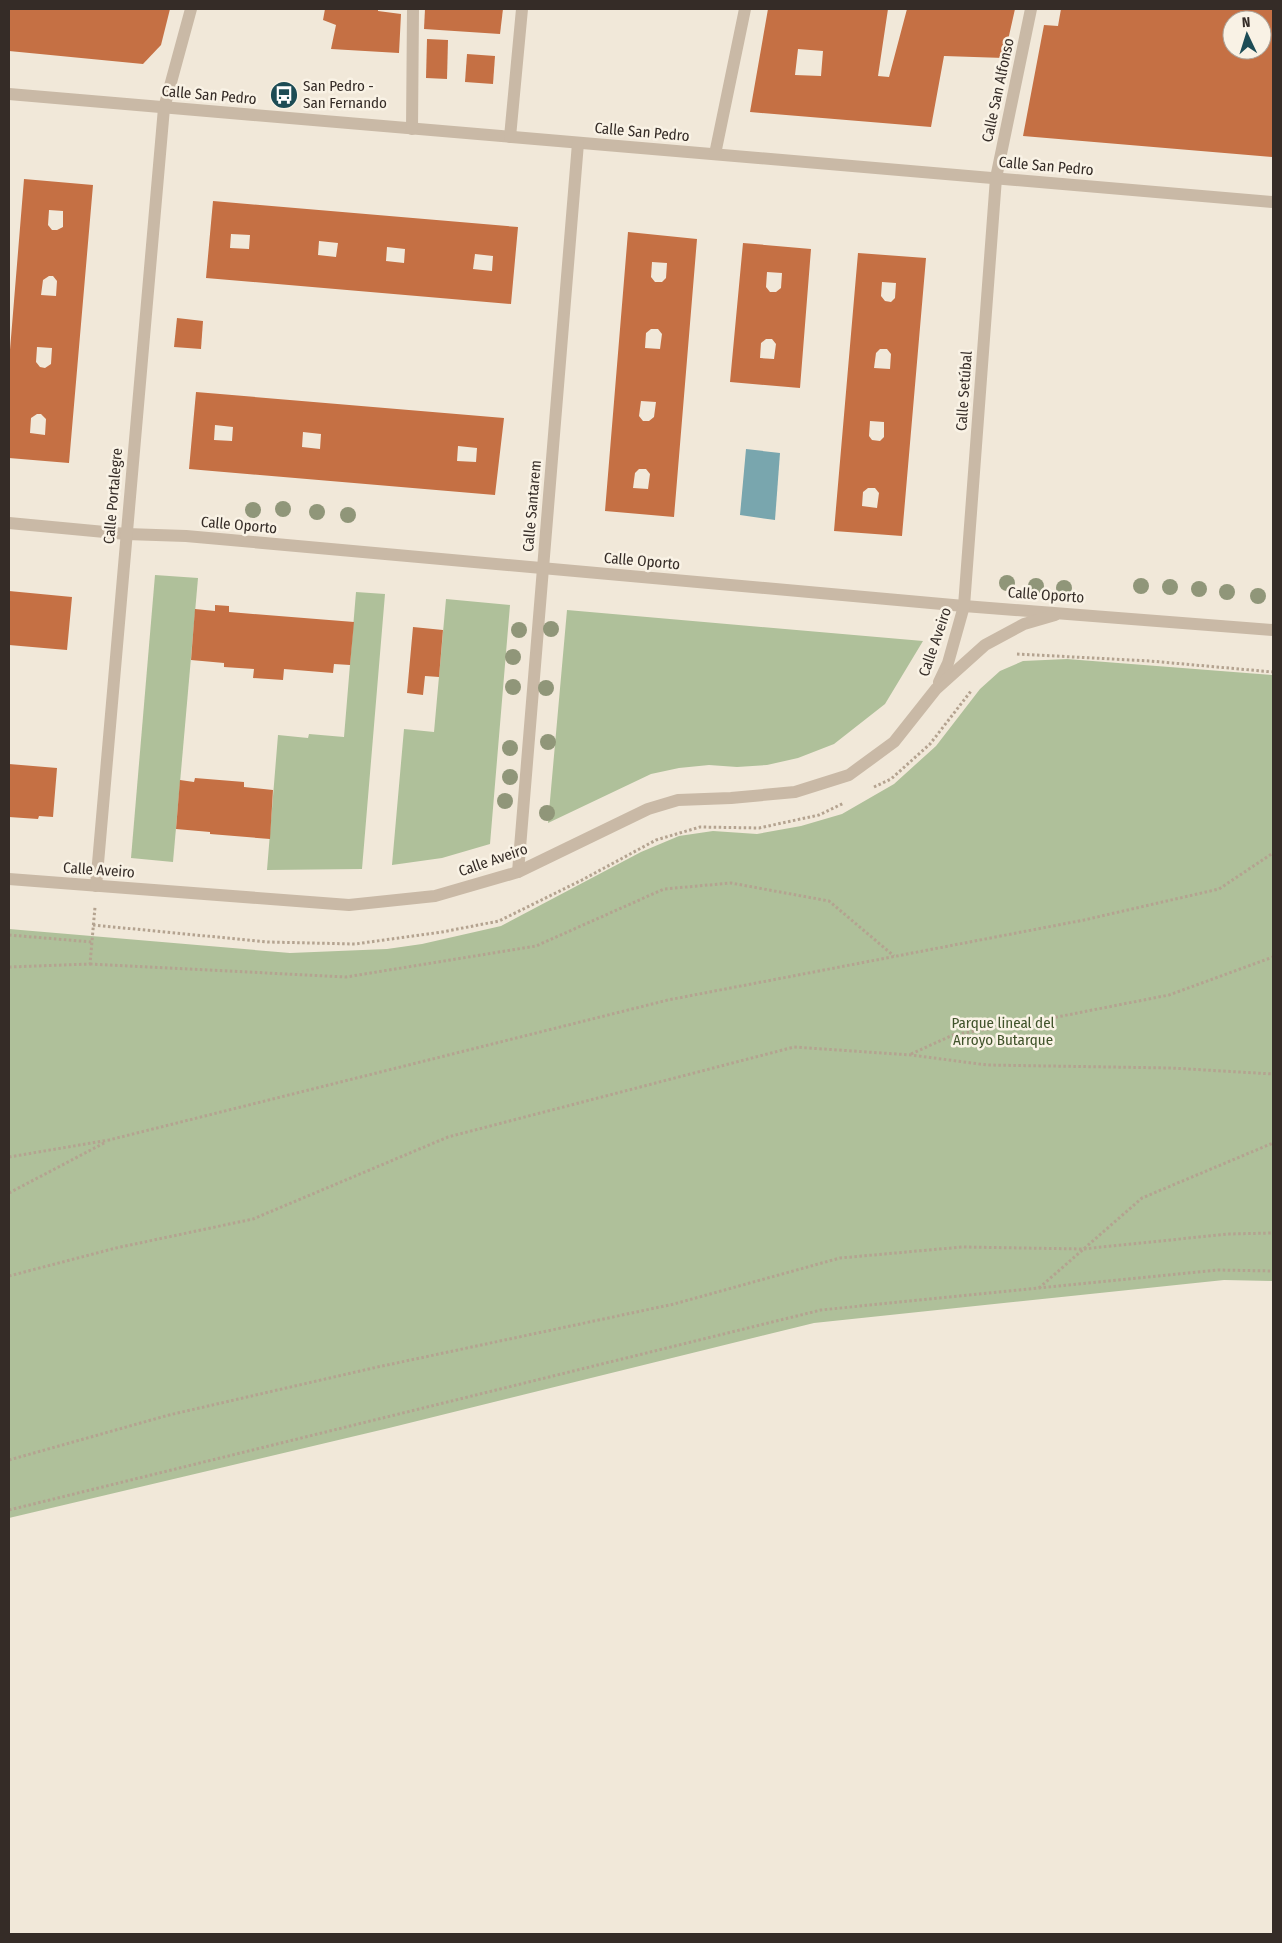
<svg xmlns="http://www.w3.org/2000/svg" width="1282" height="1943" font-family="'Fira Sans Condensed',sans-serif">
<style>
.green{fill:#afc09a}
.water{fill:#79a6ae}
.building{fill:#c57044;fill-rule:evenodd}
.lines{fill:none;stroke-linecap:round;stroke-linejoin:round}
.path{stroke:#b4a390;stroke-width:3;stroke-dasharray:2.5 2.5;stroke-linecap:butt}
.minor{stroke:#c9b9a6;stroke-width:12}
.tree{fill:#909679}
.labels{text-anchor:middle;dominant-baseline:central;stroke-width:5;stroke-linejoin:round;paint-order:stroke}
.poi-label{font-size:15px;fill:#352c27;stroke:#f9f2e5;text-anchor:start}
.street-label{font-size:15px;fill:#352c27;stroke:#f9f2e5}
.park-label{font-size:15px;fill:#40532b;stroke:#f9f2e5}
</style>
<rect width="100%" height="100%" fill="#f1e8d9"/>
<g class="green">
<polygon points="155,575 198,578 173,862 131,858"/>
<polygon points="356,592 385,594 362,869 267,870 278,735 308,738 309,734 344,737"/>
<polygon points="446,599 510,605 490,844 442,858 392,865 404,729 434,732"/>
<polygon points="567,610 923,641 885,704 834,744 798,758 767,765 737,767 709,765 679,768 651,774 548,823"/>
<polygon points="1067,659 1273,675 1273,1281 1224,1280 814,1323 389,1428 9,1518 9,929 290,953 387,949 422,944 501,926 641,852 679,836 713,831 757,834 801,826 842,814 894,784 936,746 980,689 1000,671 1023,661"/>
</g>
<polygon class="water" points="746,449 780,453 775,520 740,515"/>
<g class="building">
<polygon points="9,9 170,9 161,45 143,64 9,51"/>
<polygon points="325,9 378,9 378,11 401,14 399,53 331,49 336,25 323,20"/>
<polygon points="425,9 503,9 500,34 424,29"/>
<path d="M768,9H888L878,76L889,77L907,9H1015L1004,58L944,56L931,127L750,112ZM798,49L823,51L821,76L795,75Z"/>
<path d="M1061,9H1273V149L1272,157L1023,136L1044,25L1058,26ZM1232,20H1262V50H1232Z"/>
<polygon points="427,39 448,40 447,79 426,78"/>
<polygon points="467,54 495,56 493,84 465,82"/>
<path d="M24,179L93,185L69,463L9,458V362ZM49,210L63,211V227L57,230H52L48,225ZM49,276H53L57,281L56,296L41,295L43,280ZM37,347L52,348L51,364L45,368L40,367L36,362ZM37,414H41L46,419L45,435L30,433L31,418Z"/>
<path d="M213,201L518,227L511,304L206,278ZM231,234L250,235L249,249L230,248ZM319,241L338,243L336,257L318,255ZM387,247L405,249L404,263L386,261ZM475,254L493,256L492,271L473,269Z"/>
<path d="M628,232L697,239L674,517L605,511ZM652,262L667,263L666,278L662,282H655L651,277ZM651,329H658L662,334L660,349L645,348L646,333ZM641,401L656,402L654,417L649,421H643L639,416ZM639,469H646L650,474L648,489L633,488L635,473Z"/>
<path d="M743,243L811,249L800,388L730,382ZM767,272L782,273L781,288L776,292H770L766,287ZM766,339H772L776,344L774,359L760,358L761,343Z"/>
<path d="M858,253L926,258L902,536L834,531ZM882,282L896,283L895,298L891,302L885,301L881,296ZM880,349H887L891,354L890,369L874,368L876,353ZM870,421L884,422V437L880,441L872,440L869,436ZM868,488H875L879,493L877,508L862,506L863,492Z"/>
<polygon points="177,318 203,321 201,349 174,347"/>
<path d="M196,392L504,418L495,495L189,469ZM215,425L233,427L232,441L214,440ZM303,432L321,434L320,449L302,447ZM458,446L477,448L476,462L457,461Z"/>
<polygon points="9,591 72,597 67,650 9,645"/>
<polygon points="215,605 229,606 229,612 354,622 350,665 334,664 333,673 284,669 283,680 253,678 254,669 224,667 224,663 191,660 195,609 215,611"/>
<polygon points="413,627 443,630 439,677 425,676 423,695 407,693"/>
<polygon points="9,764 57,768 53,817 39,816 38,819 9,817"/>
<polygon points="195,778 244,782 244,787 273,790 270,839 210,834 210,832 176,829 180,780 194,782"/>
</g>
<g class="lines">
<g class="path">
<polyline points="1017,654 1150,661 1273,672"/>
<polyline points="874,787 891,779 930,744 971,691"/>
<polyline points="93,925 268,942 355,944 442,932 499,921 582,880 656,840 700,827 759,828 819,815 844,803"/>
<polyline points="9,935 92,942"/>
<polyline points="90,964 346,977 536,946 664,889 731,883 829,901 894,956"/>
<polyline points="9,967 90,964 95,907"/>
<polyline points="911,1054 953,1035 1062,1016 1169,995 1273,957"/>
<polyline points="9,1157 109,1140 668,1000 1084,920 1219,889 1273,853"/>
<polyline points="9,1193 106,1142"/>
<polyline points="9,1276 116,1248 253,1219 448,1137 794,1047 911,1055 987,1065 1171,1068 1273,1074"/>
<polyline points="1039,1288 1142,1198 1273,1143"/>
<polyline points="9,1460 169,1415 373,1368 674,1304 840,1258 962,1247 1083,1249 1228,1234 1273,1233"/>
<polyline points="9,1510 821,1310 1218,1270 1273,1271"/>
</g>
<g class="minor">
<polyline points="9,94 1273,202"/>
<polyline points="412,129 413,9"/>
<polyline points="510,137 522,9"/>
<polyline points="715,154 745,9"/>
<polyline points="9,523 126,534 186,536 964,606 1273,630"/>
<polyline points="939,682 948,663 964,606 996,178 1031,9"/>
<polyline points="518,872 578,143"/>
<polyline points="9,879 349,905 435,896 518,872 648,809 678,800 731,798 795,792 849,775 894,742 936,689 985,645 1024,624 1055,615"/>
<polyline points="96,886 164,108 191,9"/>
</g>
</g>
<g class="tree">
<circle cx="283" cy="509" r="8"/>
<circle cx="253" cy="510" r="8"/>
<circle cx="317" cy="512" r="8"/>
<circle cx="348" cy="515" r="8"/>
<circle cx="1007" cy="583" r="8"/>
<circle cx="1036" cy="586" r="8"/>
<circle cx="1141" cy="586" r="8"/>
<circle cx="1170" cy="587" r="8"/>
<circle cx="1064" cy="588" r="8"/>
<circle cx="1199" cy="589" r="8"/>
<circle cx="1227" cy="592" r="8"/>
<circle cx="1258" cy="596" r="8"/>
<circle cx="551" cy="629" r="8"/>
<circle cx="519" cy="630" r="8"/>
<circle cx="513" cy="657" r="8"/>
<circle cx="513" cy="687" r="8"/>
<circle cx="546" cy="688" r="8"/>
<circle cx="548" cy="742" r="8"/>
<circle cx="510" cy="748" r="8"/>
<circle cx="510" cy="777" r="8"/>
<circle cx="505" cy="801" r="8"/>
<circle cx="547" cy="813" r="8"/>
</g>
<defs>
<symbol id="bus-disc" viewBox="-11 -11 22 22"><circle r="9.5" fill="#1d4c55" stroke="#f9f2e5"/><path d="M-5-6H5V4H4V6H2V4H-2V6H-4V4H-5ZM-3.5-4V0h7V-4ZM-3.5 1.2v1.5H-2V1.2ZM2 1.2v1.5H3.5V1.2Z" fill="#fff"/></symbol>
</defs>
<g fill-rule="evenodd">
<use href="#bus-disc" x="268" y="79" width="32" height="32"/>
</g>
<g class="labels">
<g class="poi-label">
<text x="303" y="86">San Pedro -<tspan x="303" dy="17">San Fernando</tspan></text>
</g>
<g class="street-label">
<text transform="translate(998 90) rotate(-78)">Calle San Alfonso</text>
<text transform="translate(209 95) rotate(5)">Calle San Pedro</text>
<text transform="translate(642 132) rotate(5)">Calle San Pedro</text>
<text transform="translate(1046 166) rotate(5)">Calle San Pedro</text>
<text transform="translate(964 391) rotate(-86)">Calle Setúbal</text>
<text transform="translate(113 496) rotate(-85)">Calle Portalegre</text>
<text transform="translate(532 506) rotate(-85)">Calle Santarem</text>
<text transform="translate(239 525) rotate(5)">Calle Oporto</text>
<text transform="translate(642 561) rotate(5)">Calle Oporto</text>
<text transform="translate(1046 595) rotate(4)">Calle Oporto</text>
<text transform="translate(935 642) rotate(-71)">Calle Aveiro</text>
<text transform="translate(493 860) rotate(-19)">Calle Aveiro</text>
<text transform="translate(99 870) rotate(4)">Calle Aveiro</text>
</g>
<g class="park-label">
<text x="1003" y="1023">Parque lineal del<tspan x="1003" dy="17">Arroyo Butarque</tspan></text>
</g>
</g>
<rect width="1282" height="1943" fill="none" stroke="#352c27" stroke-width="20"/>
<g transform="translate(1247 35) rotate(356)"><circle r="24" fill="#f9f2e5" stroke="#aba399"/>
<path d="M0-4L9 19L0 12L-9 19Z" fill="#1d4c55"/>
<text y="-8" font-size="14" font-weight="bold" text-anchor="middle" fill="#352c27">N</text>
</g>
</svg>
